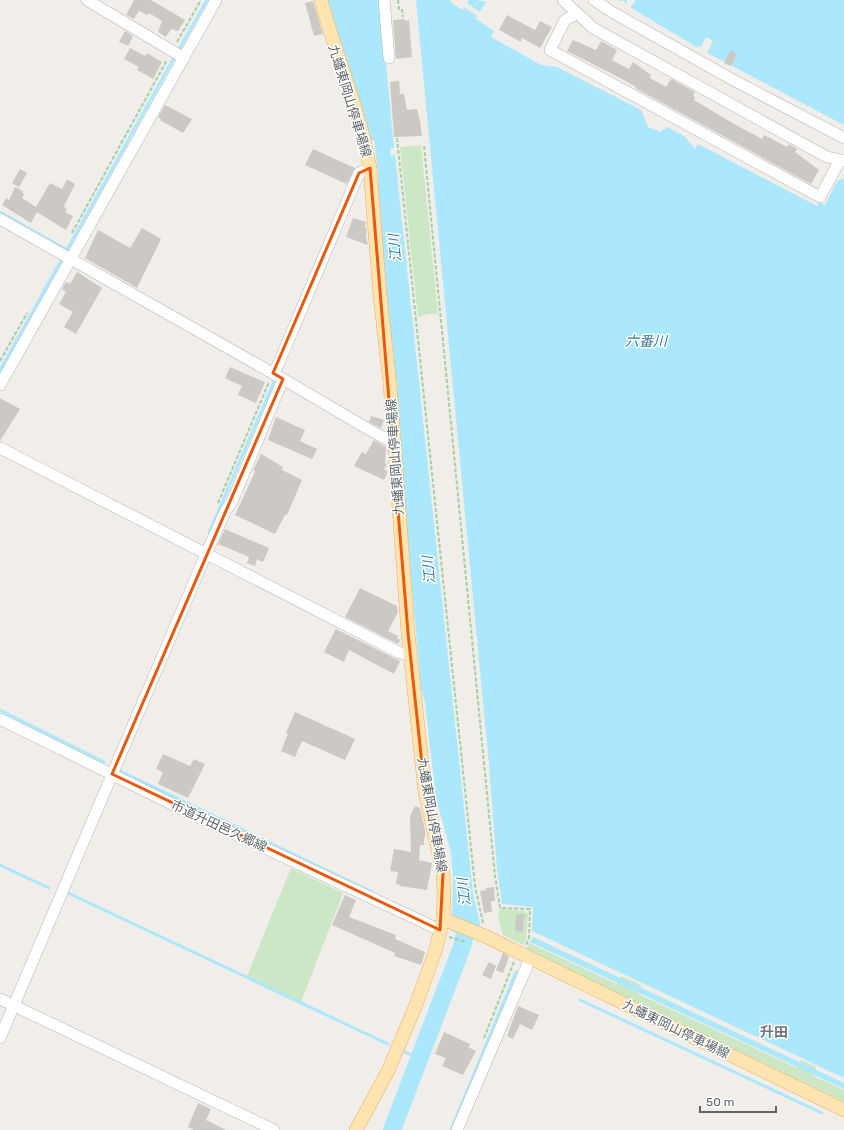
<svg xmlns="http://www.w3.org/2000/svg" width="844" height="1130" font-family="Rubik,'Noto Sans JP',sans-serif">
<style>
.green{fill:#cbe7c5}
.water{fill:#abe8fe}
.pier{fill:#f1ede8}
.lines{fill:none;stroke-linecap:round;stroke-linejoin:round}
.stream{stroke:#abe8fe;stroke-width:3}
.river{stroke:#abe8fe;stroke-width:18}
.building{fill:#ccc8c4}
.minor-casing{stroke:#b3b6b9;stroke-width:12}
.major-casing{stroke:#f0af62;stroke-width:14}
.path{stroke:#a2d0a7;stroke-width:2;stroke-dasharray:4 2;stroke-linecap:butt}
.minor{stroke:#fff;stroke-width:11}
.major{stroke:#fee4b0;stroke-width:13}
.marked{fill:none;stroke:#e8590c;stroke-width:3;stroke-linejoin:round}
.labels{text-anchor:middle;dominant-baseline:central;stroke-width:3;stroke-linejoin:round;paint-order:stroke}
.street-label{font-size:13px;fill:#5f6467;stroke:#fff}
.water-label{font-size:14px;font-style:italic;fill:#3c7896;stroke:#fff}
.neighbourhood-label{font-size:14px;font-weight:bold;fill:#707679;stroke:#fff}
</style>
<rect width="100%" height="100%" fill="#f1ede8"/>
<g class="green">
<polygon points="421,145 438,314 428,314 418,317 400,147"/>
<polygon points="291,868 343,893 301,1002 247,976"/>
<polygon points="500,909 524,911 528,914 526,940 523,945 503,935 498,918"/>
<polygon points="529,943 617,984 621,976 641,985 638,994 797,1068 801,1060 816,1067 813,1076 844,1090 844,1102 525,952"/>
</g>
<g class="water">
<polygon points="328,0 380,0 394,148 390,149 391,156 395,155 473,893 480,924 479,928 452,915 453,879 451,852 436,799 425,703 421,688 399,444 401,444 376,180 379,180 374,140 369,140"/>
<polygon points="416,0 451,0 450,2 462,10 464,7 477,16 476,19 494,31 491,37 541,65 557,67 641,110 648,127 660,132 667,127 684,136 695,149 698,144 817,206 819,202 825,205 837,181 844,178 844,1078 532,931 533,907 502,904 497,869 489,765"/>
<polygon points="469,0 478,0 474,6 479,0 486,2 480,12 467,3"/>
<polygon points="618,0 844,0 844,125 698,48"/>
<polygon points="533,937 844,1083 844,1089 530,942"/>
</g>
<g class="pier">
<polygon points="622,0 627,4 627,0 636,0 629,9 620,3"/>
<polygon points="706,37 713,41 706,55 696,49 698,46 701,47"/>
</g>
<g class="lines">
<g class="stream">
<polyline points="178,51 207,0"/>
<polyline points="0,212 67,250"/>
<polyline points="0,370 175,56"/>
<polyline points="209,533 276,377"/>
<polyline points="0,710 104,762"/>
<polyline points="118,770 372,892"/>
<polyline points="0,865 49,888"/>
<polyline points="68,893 388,1044"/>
<polyline points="451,929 464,936"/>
<polyline points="580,1000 822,1113"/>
<polyline points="405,1052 418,1058"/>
<polyline points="451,1130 516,972 520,974"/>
</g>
<polyline class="river" points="392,1130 463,944 467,920 466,910"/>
</g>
<g class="building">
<polygon points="134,0 151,0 185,20 178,31 171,29 166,37 158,32 162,21 161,20 149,13 147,15 139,11 134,19 126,15"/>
<polygon points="313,1 323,34 314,36 305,3"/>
<polygon points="507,15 535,30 540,21 552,27 540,48 522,38 521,42 499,30"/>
<polygon points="405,19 405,21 409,20 412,57 396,59 393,20"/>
<polygon points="125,31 133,36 128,46 119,42"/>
<polygon points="573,40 596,50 601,41 617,50 612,60 629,69 633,62 651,75 650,78 666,87 671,79 695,92 693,96 695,97 694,100 736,125 762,139 764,135 787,147 789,144 797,149 795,152 819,170 811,184 635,88 636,87 622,79 567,51"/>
<polygon points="130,48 145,56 147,53 162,62 153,79 137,70 139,67 124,59"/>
<polygon points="731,50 737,54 731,66 724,63"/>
<polygon points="399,81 400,94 404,94 407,110 417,109 420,121 422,136 394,137 390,82"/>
<polygon points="165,105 192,119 183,133 160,120 161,119 158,117"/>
<polygon points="313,149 355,168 347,184 305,165"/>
<polygon points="20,169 27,173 19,187 12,183"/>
<polygon points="67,179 75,184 64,206 67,210 65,212 73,216 66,230 37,212 31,223 2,205 6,198 9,200 15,187 23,191 22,193 24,194 22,198 36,207 50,183 62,189"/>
<polygon points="353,218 366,222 365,228 367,229 366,236 368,245 346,237"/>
<polygon points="142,228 161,239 137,288 85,258 98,230 130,248"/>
<polygon points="77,272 102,288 76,334 64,327 73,312 59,304 66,292 62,289 66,282 70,284"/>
<polygon points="230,367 265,382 256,403 238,395 242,386 225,378"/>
<polygon points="0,398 20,409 0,441"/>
<polygon points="371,416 384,420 381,428 369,422"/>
<polygon points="276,417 305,430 300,441 317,449 312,459 268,440"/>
<polygon points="374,440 386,447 385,463 387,464 384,469 388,472 384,480 354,466 362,452 366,454"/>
<polygon points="261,454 283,467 282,470 302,480 287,515 285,515 275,534 235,515 254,474 255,471 253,470"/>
<polygon points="225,529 269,548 263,562 257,559 255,566 247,563 249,557 218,544"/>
<polygon points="360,588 397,606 398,612 388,631 398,636 397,638 400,640 398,644 345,617"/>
<polygon points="336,629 400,661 394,674 349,650 344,662 324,652"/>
<polygon points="295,712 355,739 345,760 302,741 295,757 281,751 288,734 286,733"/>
<polygon points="163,754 190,766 194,759 205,764 188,798 158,784 163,772 156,769"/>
<polygon points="415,806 420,808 425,830 425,838 424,838 424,845 420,845 419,860 432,863 427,890 400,886 400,885 396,884 398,872 390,871 394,849 411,852 410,816"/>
<polygon points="494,887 495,901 491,901 492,912 484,913 480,891 486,890 486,888"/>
<polygon points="345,895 356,900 349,917 396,935 395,939 425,952 421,965 394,956 395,953 332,925"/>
<polygon points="516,914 524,914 523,932 515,931"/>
<polygon points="503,953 509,957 503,973 496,970"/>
<polygon points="489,962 496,966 491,979 482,975"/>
<polygon points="518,1006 539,1015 532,1030 520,1024 513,1039 507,1036"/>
<polygon points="444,1032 470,1044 468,1047 476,1051 463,1075 442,1066 446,1058 435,1054"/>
<polygon points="198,1103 211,1109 206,1120 226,1130 194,1130 188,1127"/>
</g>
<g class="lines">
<defs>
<g id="minor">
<polyline points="87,0 184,58"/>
<polyline points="384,0 389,58"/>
<polyline points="563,0 593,28 827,157 844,161"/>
<polyline points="594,0 612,12 735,81 844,138"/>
<polyline points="576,14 565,20 550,50 820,197 840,160"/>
<polyline points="0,219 283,379 368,429 394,443"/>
<polyline points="273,373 278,365 359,173 370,168"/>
<polyline points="0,385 216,0"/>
<polyline points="0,448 398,652 411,656"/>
<polyline points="0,719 188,812 440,930"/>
<polyline points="0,999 274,1130"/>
<polyline points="0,1038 206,554 226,510 232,502 283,379"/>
<polyline points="457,1130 530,959"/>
</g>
<g id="major">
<path d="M321,0C336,56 360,111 370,168L380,296L390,384L408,633L425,792L443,873L444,895L443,919L436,949L416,1005L388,1071L356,1130"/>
<polyline points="443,919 487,937 844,1110"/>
</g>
</defs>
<use href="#minor" class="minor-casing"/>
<use href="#major" class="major-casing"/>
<g class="path">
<polyline points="398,0 399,10 402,10 403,17"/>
<polyline points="177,42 201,0"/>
<polyline points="397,138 475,886 483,923"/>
<polyline points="424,146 495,876 500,908 530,909 529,938 526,945"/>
<polyline points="72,233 167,60"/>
<polyline points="0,361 27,313"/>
<polyline points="218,503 269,382"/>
<polyline points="449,937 466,942"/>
<polyline points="484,1038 514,962"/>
</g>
<use href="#minor" class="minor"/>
<use href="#major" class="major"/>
</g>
<path class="marked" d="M370,168L408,633L425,792L443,873L440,930L112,774L283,379L273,373L359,173Z"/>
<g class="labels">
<g class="street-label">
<text transform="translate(350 101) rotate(73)">九蟠東岡山停車場線</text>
<text transform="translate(395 457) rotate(-94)">九蟠東岡山停車場線</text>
<text transform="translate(432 815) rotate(80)">九蟠東岡山停車場線</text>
<text transform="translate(219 826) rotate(25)">市道升田邑久郷線</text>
<text transform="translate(676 1029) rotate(26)">九蟠東岡山停車場線</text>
</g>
<g class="water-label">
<text transform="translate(395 248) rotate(-96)">江川</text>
<text x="646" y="341">六番川</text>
<text transform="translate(429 570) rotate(-96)">江川</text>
<text transform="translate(464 892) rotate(-96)">江川</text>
</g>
<g class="neighbourhood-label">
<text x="774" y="1032">升田</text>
</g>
</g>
<path d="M700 1106v6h76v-6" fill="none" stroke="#5f6467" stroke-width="2"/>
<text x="706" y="1106" font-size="12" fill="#5f6467" stroke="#ffffff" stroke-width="3" paint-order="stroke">50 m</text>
</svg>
